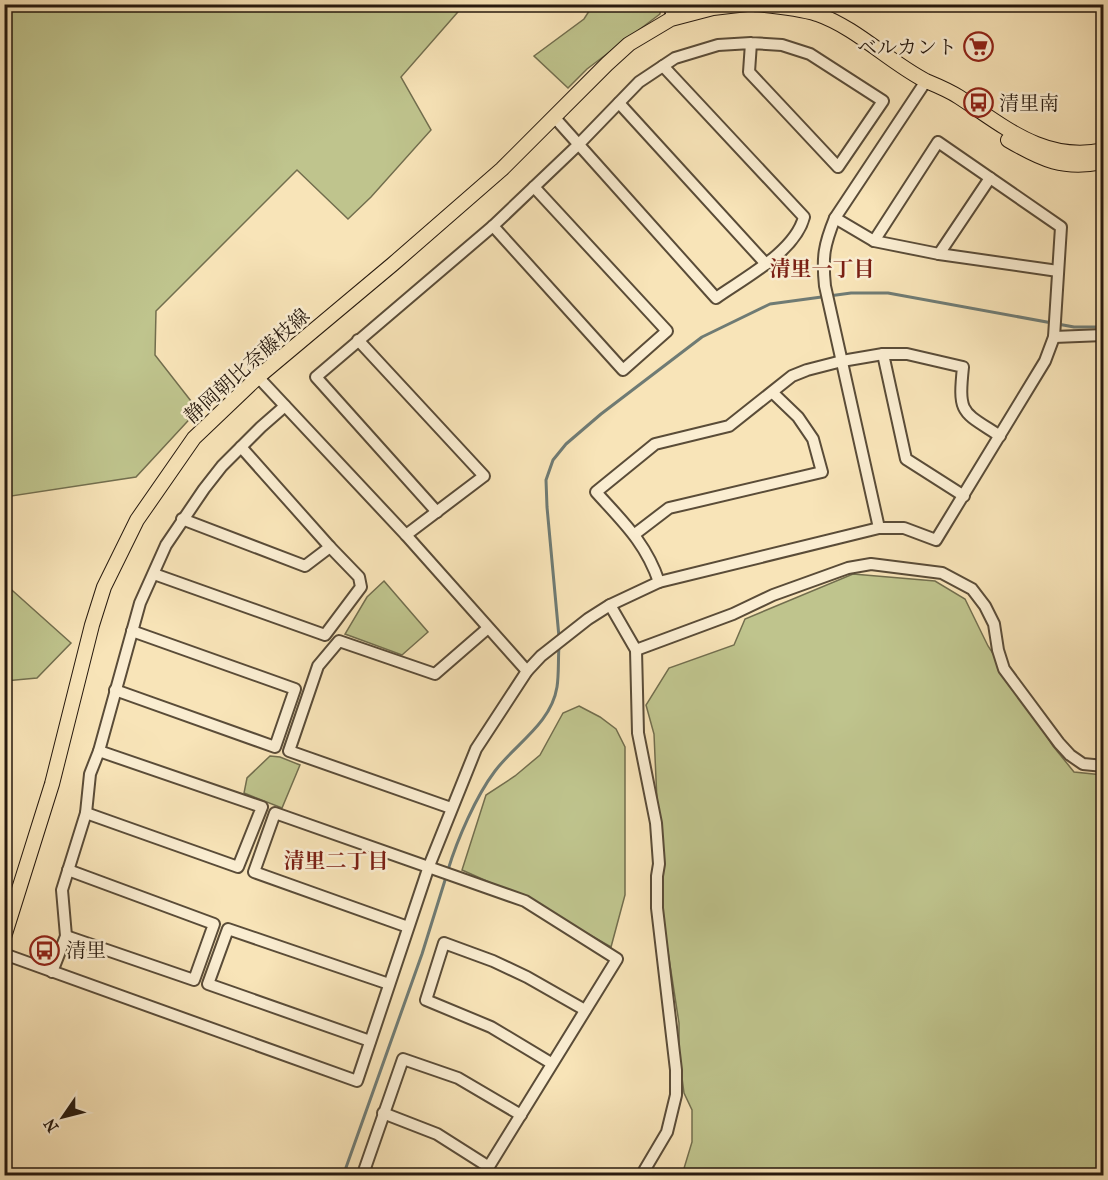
<svg xmlns="http://www.w3.org/2000/svg" width="1108" height="1180" font-family="'IM FELL French Canon','Noto Serif JP',serif">
<style>
.green{fill:#bfc48d;stroke:#726e4e;stroke-width:1.5}
.lines{fill:none;stroke-linecap:round;stroke-linejoin:round}
.stream{stroke:#6f7b74;stroke-width:3}
.minor-casing{stroke:#5a4c38;stroke-width:14}
.major-casing{stroke:#26190e;stroke-width:16}
.highway-casing{stroke:#26190e;stroke-width:20}
.minor{stroke:#faedd1;stroke-width:10}
.major{stroke:#f8e4b8;stroke-width:14}
.highway{stroke:#f8e4b8;stroke-width:16}
.labels{text-anchor:middle;dominant-baseline:central;stroke-width:5;stroke-linejoin:round;paint-order:stroke}
.poi-label{font-size:20px;fill:#26190e;stroke:#faedd1;text-anchor:start}
.street-label{font-size:20px;fill:#26190e;stroke:#faedd1}
.neighbourhood-label{font-size:21px;font-weight:bold;fill:#7a1f14;stroke:#faedd1}
</style>
<rect width="100%" height="100%" fill="#f8e4b8"/>
<filter id="stains"><feTurbulence type="fractalNoise" baseFrequency=".00333" numOctaves="4"/><feColorMatrix values="0 0 0 0 .2 0 0 0 0 .09 0 0 0 0 .02 0 0 0 .5 -.17"/></filter>
<radialGradient id="worn" r=".72"><stop offset=".6" stop-color="#630" stop-opacity="0"/><stop offset="1" stop-color="#630" stop-opacity=".3"/></radialGradient>
<g class="green">
<polygon points="4,5 464,5 401,77 431,130 371,197 348,219 297,170 156,311 155,355 198,410 136,477 5,497"/>
<polygon points="593,5 660,5 660,14 587,69 568,88 534,56 584,19"/>
<polygon points="853,574 935,581 965,599 988,646 1053,746 1074,772 1103,775 1103,1175 682,1175 692,1142 692,1110 684,1093 679,1055 679,1023 662,913 654,734 646,705 669,668 734,645 745,619"/>
<polygon points="384,581 428,632 402,655 345,634 367,597"/>
<polygon points="4,583 71,643 37,678 5,681"/>
<polygon points="579,706 600,717 616,729 625,747 625,895 611,947 527,899 462,870 486,795 515,776 540,755 563,713"/>
<polygon points="270,756 280,757 300,765 282,808 244,793 247,778"/>
</g>
<g class="lines">
<g class="stream">
<polyline points="559,637 547,507 546,480 553,460 566,444 601,414 702,337 770,304 851,293 888,293 1074,327 1104,327"/>
<path d="M448,870C457,840 476,796 495,771C515,744 551,724 557,687C559,674 558,660 559,646"/>
<polyline points="343,1176 422,954 446,877"/>
</g>
<defs>
<g id="minor">
<polyline points="671,19 671,4"/>
<polyline points="619,103 766,264"/>
<path d="M555,118L716,298C744,278 795,252 804,217L663,66"/>
<polyline points="835,218 874,241 939,254 1058,271"/>
<polyline points="493,226 623,370 667,331 534,187"/>
<polyline points="939,254 990,178"/>
<polyline points="1054,337 1104,335"/>
<polyline points="358,340 484,476 406,535"/>
<polyline points="883,354 906,459 964,496"/>
<polyline points="258,377 406,535 527,671"/>
<polyline points="437,512 316,377 493,226 578,145 639,82 675,58 718,45 751,43 782,45 810,54 883,101 838,167 749,72 751,43"/>
<polyline points="182,519 305,566 330,547"/>
<path d="M879,528L825,286C822,257 824,245 835,218L926,81"/>
<polyline points="635,534 669,508 822,472 813,439 798,417 773,393"/>
<polyline points="154,574 325,635 361,587 359,577 330,547 241,447"/>
<path d="M659,582C646,543 623,522 596,492L655,444L729,426L792,376L807,370L842,361L883,354H907L963,367C958,415 962,411 1000,436"/>
<polyline points="610,605 636,650 638,733 656,823 659,864 657,876 657,908 676,1070 676,1095 667,1132 641,1176"/>
<polyline points="636,650 733,614 773,595 848,568 871,564 942,573 972,589 985,606 994,624 998,650 1004,669 1059,743 1070,755 1083,764 1104,766"/>
<polyline points="115,690 275,747 295,689 132,631"/>
<polyline points="451,808 289,751 318,666 339,641 435,674 488,628"/>
<polyline points="86,813 238,867 262,807 99,751"/>
<polyline points="408,927 254,872 275,813 525,901 617,959 483,1176"/>
<polyline points="66,936 194,980 214,924 68,870"/>
<polyline points="4,954 357,1081 429,866 476,749 527,671 541,656 588,619 610,605 659,582 879,528 904,528 936,540 1045,361 1054,337 1061,227 938,142 874,241"/>
<polyline points="52,972 66,936 62,890 86,813 90,774 99,751 140,603 166,545 204,489 222,466 261,427 285,406"/>
<polyline points="370,1041 208,984 228,929 389,984"/>
<polyline points="551,1063 491,1027 426,1000 444,943 493,961 527,977 585,1010"/>
<polyline points="383,1113 437,1134 489,1167"/>
<polyline points="374,1176 364,1171 403,1059 458,1078 521,1115"/>
</g>
<g id="major">
<path d="M754,4C774,6 797,8 817,14C857,28 889,62 926,81C938,86 948,90 959,97C1005,127 1045,163 1104,150"/>
<path d="M1008,140C1042,160 1063,170 1104,162"/>
<polyline points="4,937 52,784 92,625 104,587 137,520 194,438 258,377 393,264 502,169 607,64 629,44 671,19 713,8 747,4"/>
</g>
<polyline id="highway" points="1103,4 1104,5"/>
</defs>
<use href="#minor" class="minor-casing"/>
<use href="#major" class="major-casing"/>
<use href="#highway" class="highway-casing"/>
<use href="#minor" class="minor"/>
<use href="#major" class="major"/>
<use href="#highway" class="highway"/>
</g>
<defs>
<symbol id="supermarket-ring" viewBox="-11 -11 22 22"><circle r="9.5" fill="#faedd1" stroke="#8f2418" stroke-width="1.5"/><path d="M-6-5.5h2.5l.6 2H6L4.5 2H-2.5L-4.4-4H-6ZM-1.5 3.2a1.3 1.3 0 1 0 .1 0ZM3 3.2a1.3 1.3 0 1 0 .1 0Z" fill="#8f2418"/></symbol>
<symbol id="bus-ring" viewBox="-11 -11 22 22"><circle r="9.5" fill="#faedd1" stroke="#8f2418" stroke-width="1.5"/><path d="M-5-6H5V4H4V6H2V4H-2V6H-4V4H-5ZM-3.5-4V0h7V-4ZM-3.5 1.2v1.5H-2V1.2ZM2 1.2v1.5H3.5V1.2Z" fill="#8f2418"/></symbol>
</defs>
<g fill-rule="evenodd">
<use href="#supermarket-ring" x="962" y="30" width="33" height="33"/>
<use href="#bus-ring" x="962" y="86" width="33" height="33"/>
<use href="#bus-ring" x="28" y="934" width="33" height="33"/>
</g>
<g class="labels">
<g class="poi-label">
<text x="957" y="47" text-anchor="end">ベルカント</text>
<text x="999" y="103">清里南</text>
<text x="66" y="950">清里</text>
</g>
<g class="street-label">
<text transform="translate(247 366) rotate(-42)">静岡朝比奈藤枝線</text>
</g>
<g class="neighbourhood-label">
<text x="822" y="269">清里一丁目</text>
<text x="336" y="861">清里二丁目</text>
</g>
</g>
<rect width="1108" height="1180" fill="none" stroke="#f8e4b8" stroke-width="24"/>
<rect x="6" y="6" width="1096" height="1168" fill="none" stroke="#26190e" stroke-width="3"/>
<rect x="12" y="12" width="1084" height="1156" fill="none" stroke="#26190e" stroke-width="1.5"/>
<g transform="translate(63 1117) rotate(235)" stroke="#faedd1" stroke-width="4.5" paint-order="stroke">
<path d="M0-4.5L10 22L0 15L-10 22Z" fill="#26190e"/>
<text y="-9" font-size="16" font-weight="bold" text-anchor="middle" fill="#26190e">N</text>
</g>
<rect width="100%" height="100%" filter="url(#stains)"/>
<rect width="100%" height="100%" fill="url(#worn)"/>
</svg>
